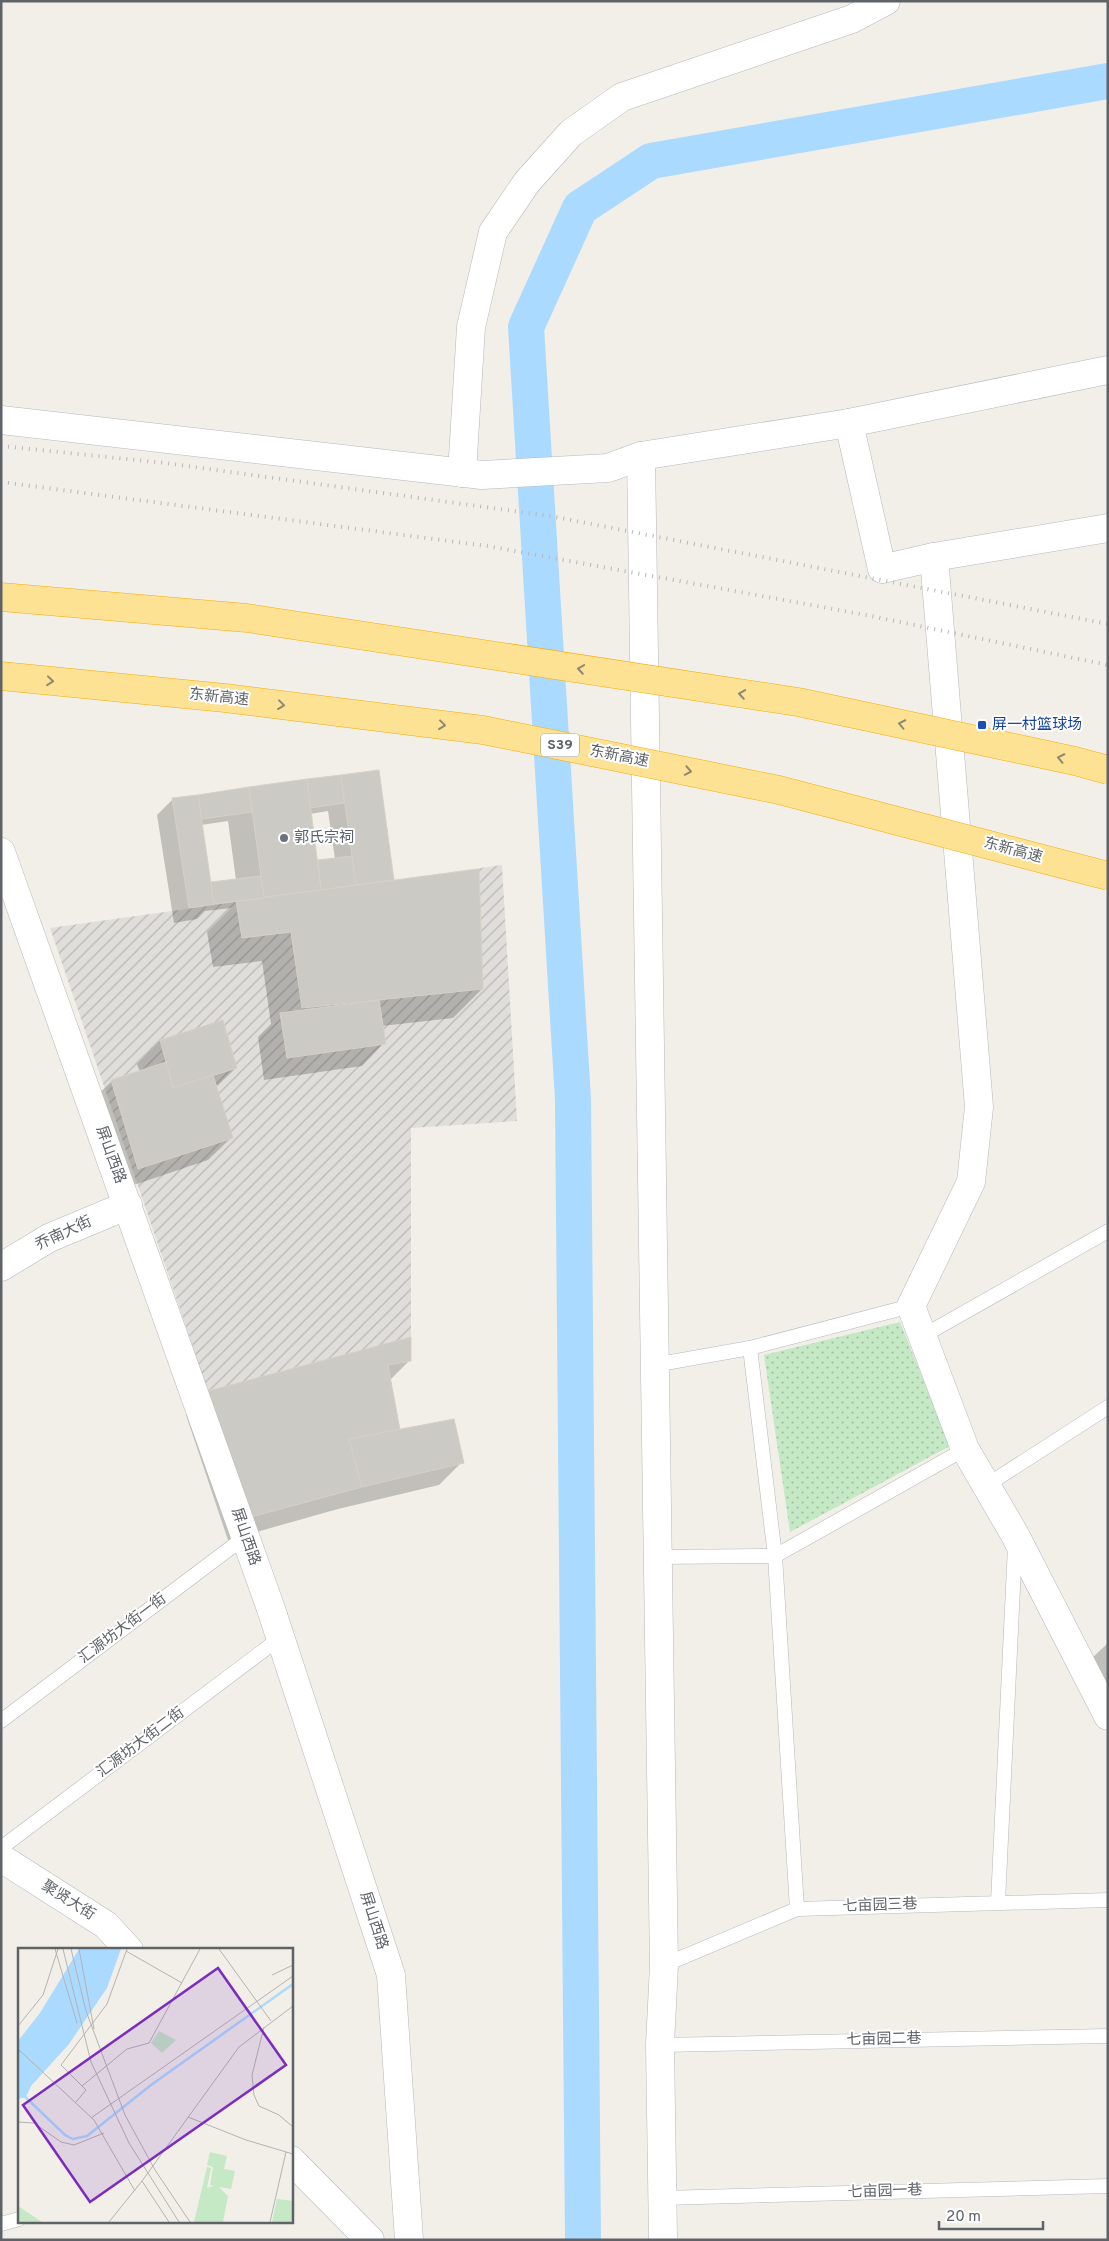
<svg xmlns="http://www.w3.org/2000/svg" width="1109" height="2241" font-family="Overpass,'Noto Sans SC',sans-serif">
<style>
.industrial{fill:url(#industrial-furrows)}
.park{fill:url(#park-dots)}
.shadow{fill:#0003;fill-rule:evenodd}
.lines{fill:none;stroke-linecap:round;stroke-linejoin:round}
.canal{stroke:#aadaff;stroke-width:36}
.building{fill:#cccac5;stroke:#d6d1c6}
.service-casing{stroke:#b5b8bc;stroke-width:15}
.minor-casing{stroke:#b5b8bc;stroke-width:29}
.service{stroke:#fff;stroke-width:14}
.minor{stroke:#fff;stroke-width:28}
.rail{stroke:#b6b7b8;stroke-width:4;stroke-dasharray:1 6;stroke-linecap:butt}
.motorway-bridge-casing{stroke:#f9ab00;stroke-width:29;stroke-linecap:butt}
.motorway-bridge{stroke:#fde293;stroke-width:28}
.oneway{stroke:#8e8975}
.transit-dot{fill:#1a4fb4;stroke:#fff;stroke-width:2}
.worship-dot{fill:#6b7280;stroke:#fff;stroke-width:2}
.labels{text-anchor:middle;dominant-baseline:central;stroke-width:4;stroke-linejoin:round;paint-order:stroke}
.shield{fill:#fff;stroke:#8f9295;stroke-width:1}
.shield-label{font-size:14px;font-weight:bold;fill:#5f6368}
.street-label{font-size:15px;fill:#5f6368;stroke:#fff}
.transit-label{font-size:15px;fill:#164399;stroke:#fff;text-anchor:start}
.worship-label{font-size:15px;fill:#5b616d;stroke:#fff;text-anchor:start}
.inset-river{fill:none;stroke:#aadaff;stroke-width:2.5}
.inset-road{fill:none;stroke:#b3b3b1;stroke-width:1}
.view{fill:#7b2cbf;fill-opacity:0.15;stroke:#7b2cbf;stroke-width:2.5}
.inset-edge{fill:none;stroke:#5f6368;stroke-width:2.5}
</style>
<defs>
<pattern id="industrial-furrows" width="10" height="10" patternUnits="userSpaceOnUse" patternTransform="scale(1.25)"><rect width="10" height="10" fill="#e0deda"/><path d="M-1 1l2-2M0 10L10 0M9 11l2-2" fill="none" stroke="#b9b8b5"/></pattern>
<pattern id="park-dots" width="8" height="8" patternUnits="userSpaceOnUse" patternTransform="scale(1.25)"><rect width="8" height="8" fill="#c5e8c5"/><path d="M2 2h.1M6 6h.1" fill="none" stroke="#a3c0a4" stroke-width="1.8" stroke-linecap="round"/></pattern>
</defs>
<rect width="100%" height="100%" fill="#f1efe8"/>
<polygon class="industrial" points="502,865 517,1121 411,1128 411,1361 388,1365 400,1429 454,1419 464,1463 362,1487 251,1517 50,928"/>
<polygon class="park" points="900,1322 950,1446 790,1532 764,1355"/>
<g class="shadow">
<path d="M378,771L392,879L389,882L482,989L453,1018L382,1026L384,1043L362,1066L264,1080L258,1037L271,1024L262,961L213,967L207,932L231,908L205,911L197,919L174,923L157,815L173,799ZM328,811L335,859L317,863L310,814ZM228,821L236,880L212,883L210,885L201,825Z"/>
<polygon points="223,1022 236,1068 215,1088 231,1138 208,1160 116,1191 88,1104 111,1082 140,1072 137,1064 160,1041"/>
<polygon points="410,1360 390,1380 399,1431 462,1462 439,1485 338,1509 228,1540 186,1415 209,1392"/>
<polygon points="1108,1643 1108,1689 1093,1657"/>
</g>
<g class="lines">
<polyline class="canal" points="583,2240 573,1100 526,327 580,208 651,161 1108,81"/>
</g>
<g class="building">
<polygon points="379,770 394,880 356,885 341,775"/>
<polygon points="341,775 344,803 310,808 307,779"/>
<polygon points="307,779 321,890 264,898 249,787"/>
<polygon points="249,787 252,812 202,819 198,795"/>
<polygon points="198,795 214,904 189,908 172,798"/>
<polygon points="352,856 356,885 321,890 318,860"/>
<polygon points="479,869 483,989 302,1008 291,932 242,938 236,901"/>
<polygon points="261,876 264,898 214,904 211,882"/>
<polygon points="379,1000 386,1044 287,1058 280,1013"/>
<polygon points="223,1020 237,1068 173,1088 160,1040"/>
<polygon points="166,1062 173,1088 213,1075 233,1138 138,1169 111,1080"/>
<polygon points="411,1337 411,1361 388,1365 400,1430 349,1439 362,1487 251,1517 208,1391"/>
<polygon points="454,1419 464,1463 362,1487 349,1439"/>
</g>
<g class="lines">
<defs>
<g id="service">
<polyline points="921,1337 1108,1231"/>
<polyline points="750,1348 775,1556 797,1909"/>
<polyline points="654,1365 750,1348 911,1306"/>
<polyline points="987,1485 1108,1407"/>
<polyline points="657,1557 775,1556 965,1449"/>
<polyline points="1,1721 245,1537"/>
<polyline points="1,1848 280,1638"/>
<polyline points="998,1902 1015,1546"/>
<polyline points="664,1965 797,1909 1108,1900"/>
<polyline points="660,2045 1108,2036"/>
<polyline points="662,2198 1108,2186"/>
<polyline points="1,2224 19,2219"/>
</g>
<g id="minor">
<polyline points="1,420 482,475 608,468 641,456 849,423 1108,370"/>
<polyline points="849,423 882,569 934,557 979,1107 971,1182 911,1306 965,1449 1015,1535 1108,1716"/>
<polyline points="641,456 664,1965 660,2045 663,2240"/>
<polyline points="462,473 471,327 493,232 527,182 571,133 622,97 852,19 886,1"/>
<polyline points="934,557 1108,528"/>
<polyline points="1,852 271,1609 391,1975 409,2240"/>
<polyline points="1,1267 49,1238 128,1205"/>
<polyline points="1,1858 106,1925 129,1950"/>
<polyline points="291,2160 370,2240"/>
</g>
</defs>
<use href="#service" class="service-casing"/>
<use href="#minor" class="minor-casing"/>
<use href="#service" class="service"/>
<use href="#minor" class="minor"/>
<g class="rail">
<polyline points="1,446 165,463 550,516 1108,624"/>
<polyline points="1,482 487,546 866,615 1108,665"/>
</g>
<defs>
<g id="motorway-bridge">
<polyline points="1,597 247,618 798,702 1075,761 1108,770"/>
<polyline points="1,676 225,698 483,730 779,790 1108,876"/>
</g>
</defs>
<use href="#motorway-bridge" class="motorway-bridge-casing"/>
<use href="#motorway-bridge" class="motorway-bridge"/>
</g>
<defs><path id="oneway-chevron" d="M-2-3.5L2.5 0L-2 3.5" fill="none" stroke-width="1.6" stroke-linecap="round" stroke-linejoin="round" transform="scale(1.25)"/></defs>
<g class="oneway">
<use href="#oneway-chevron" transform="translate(581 669) rotate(-171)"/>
<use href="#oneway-chevron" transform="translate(50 681) rotate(6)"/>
<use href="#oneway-chevron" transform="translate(742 694) rotate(-171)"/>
<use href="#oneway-chevron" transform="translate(281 705) rotate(7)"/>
<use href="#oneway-chevron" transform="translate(902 724) rotate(-168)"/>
<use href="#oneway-chevron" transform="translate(442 725) rotate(7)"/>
<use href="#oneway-chevron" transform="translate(1061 758) rotate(-168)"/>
<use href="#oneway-chevron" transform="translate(688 771) rotate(11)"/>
</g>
<rect class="transit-dot" x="977" y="720" width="10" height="10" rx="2.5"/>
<circle class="worship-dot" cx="284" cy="838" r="5"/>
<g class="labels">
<rect class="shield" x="541" y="733.5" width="38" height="23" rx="4"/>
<g class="shield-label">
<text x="560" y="745">S39</text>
</g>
<g class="street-label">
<text transform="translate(219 698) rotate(6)">东新高速</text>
<text transform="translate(619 757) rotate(11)">东新高速</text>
<text transform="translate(1013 851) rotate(15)">东新高速</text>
<text transform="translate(110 1155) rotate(70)">屏山西路</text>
<text transform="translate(64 1234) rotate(-25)">乔南大街</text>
<text transform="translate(245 1537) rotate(71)">屏山西路</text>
<text transform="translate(123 1629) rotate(-37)">汇源坊大街一街</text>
<text transform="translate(141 1743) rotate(-37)">汇源坊大街二街</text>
<text transform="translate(68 1901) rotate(32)">聚贤大街</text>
<text transform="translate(880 1906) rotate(-2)">七亩园三巷</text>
<text transform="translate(373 1921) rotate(72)">屏山西路</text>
<text transform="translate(884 2040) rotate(-1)">七亩园二巷</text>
<text transform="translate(885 2192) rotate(-2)">七亩园一巷</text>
</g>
<g class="transit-label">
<text x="992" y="725">屏一村篮球场</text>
</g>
<g class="worship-label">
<text x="294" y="838">郭氏宗祠</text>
</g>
</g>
<g transform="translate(18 1948)">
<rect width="275" height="275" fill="#f1efe8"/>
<path d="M0,258L24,274H0Z" fill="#c5e8c5"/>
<path d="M141,83L158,92L144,105L133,95ZM259,251L275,253V274H254Z" fill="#c5e8c5"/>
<path d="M192,204L209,208L206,221L217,223L213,241L201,239L210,248L205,274H176L189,219L193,220L189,240L196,238L192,237L195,219L189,217Z" fill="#c5e8c5"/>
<path d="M61,1H103L89,40L51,96L13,138L8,149L0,151V93L22,65Z" fill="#aadaff"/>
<path class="inset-river" d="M0,142L47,187L55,191L69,188L133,137L275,36"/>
<path class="inset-road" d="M37,1L59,75M45,1L73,114L111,195L161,274M53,1L68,63L107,167L137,222L172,274M61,1L76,81M201,1L253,73M108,3L164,35M254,27L275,17M0,78L25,47L40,1M246,79L234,127L236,147L241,158L261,167L275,179M0,101L76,172L117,243M64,138L43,117L89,56L109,1M58,154L68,142L64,138L109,101L131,95L182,1M170,169L228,192L275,206M73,170L275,28M0,174L16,175L43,194L56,197L86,185M124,233L151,274M91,274L124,233L221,99L275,58M252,274L268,204"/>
<path class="view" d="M200,20L268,117L72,254L5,157Z"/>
<rect width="275" height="275" class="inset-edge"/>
</g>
<rect width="1109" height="2241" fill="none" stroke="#5f6368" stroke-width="5"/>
<path d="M939 2221v8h104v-8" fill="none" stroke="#5f6368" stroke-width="2.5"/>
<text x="946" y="2221" font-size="15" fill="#5f6368" stroke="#ffffff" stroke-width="4" paint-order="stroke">20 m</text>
</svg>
